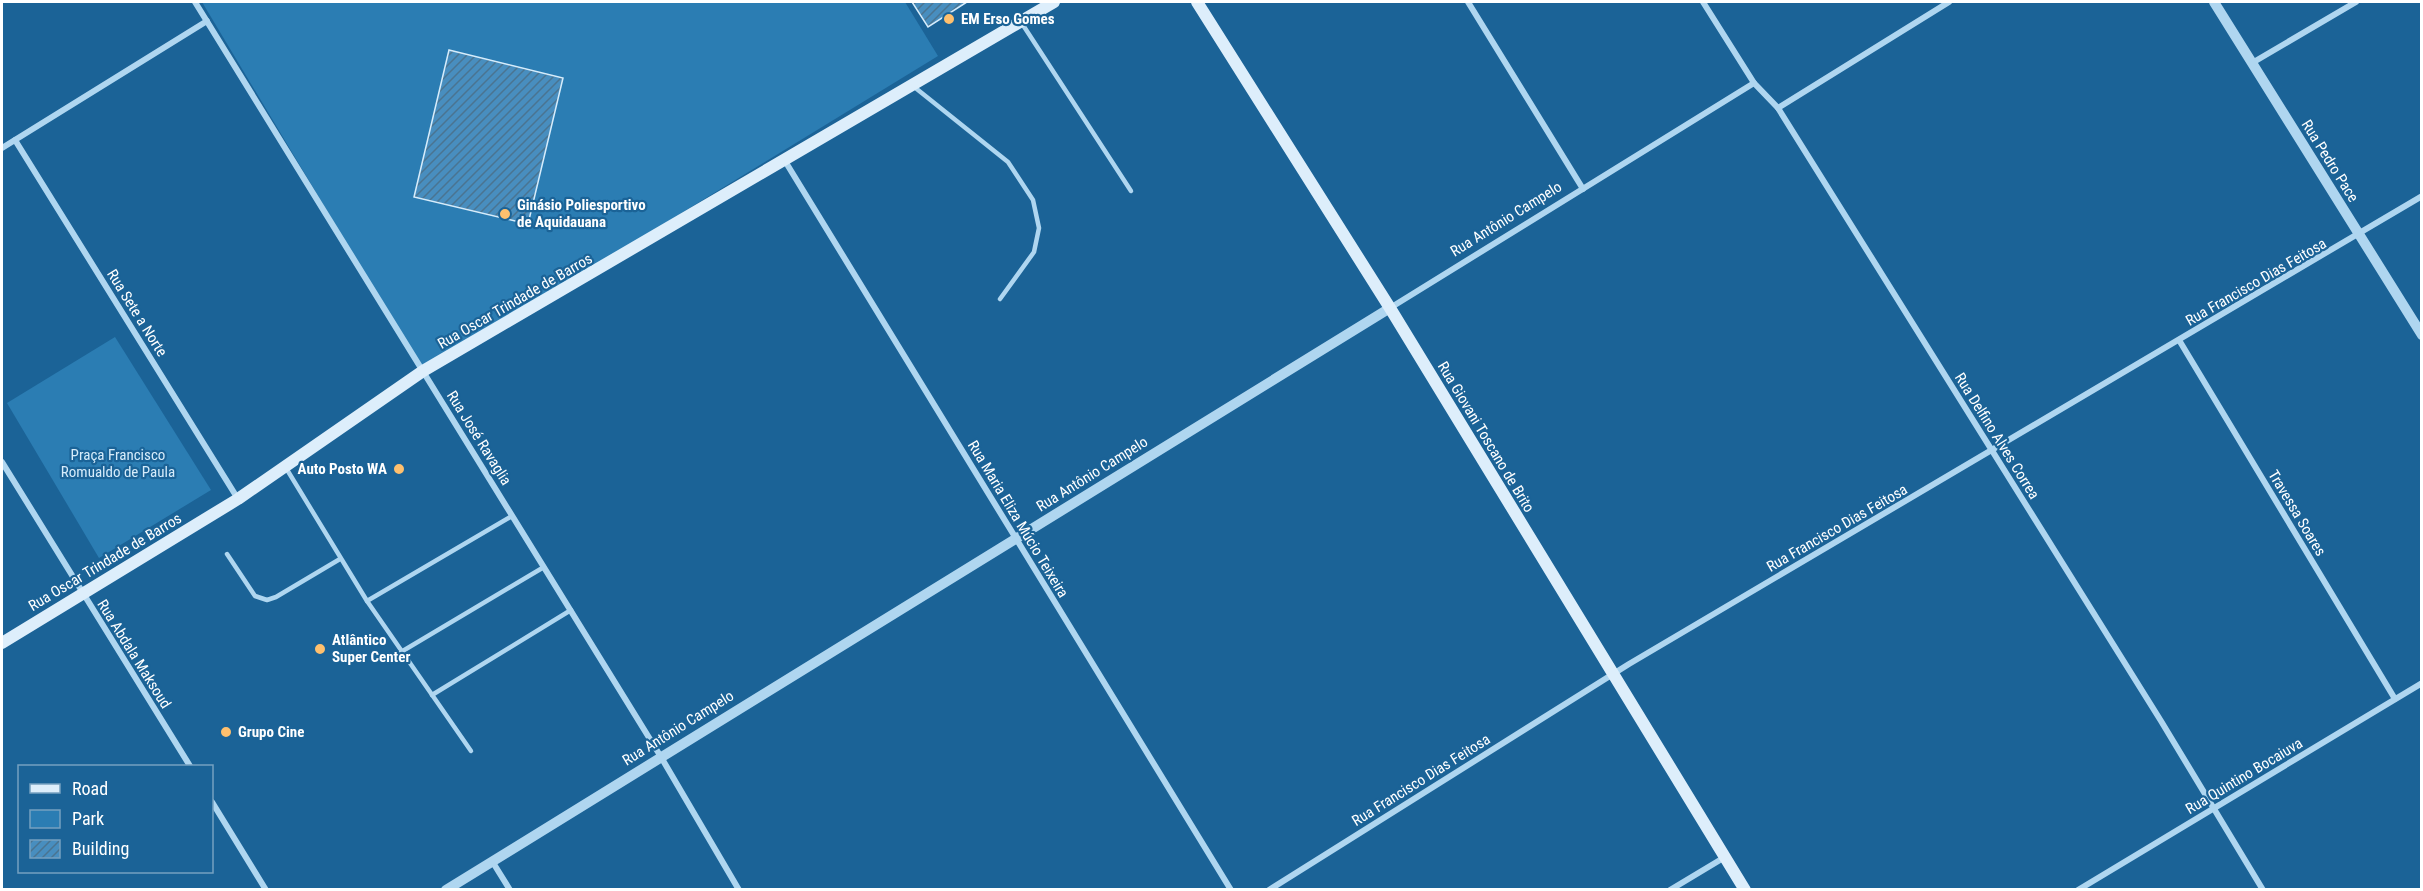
<svg xmlns="http://www.w3.org/2000/svg" width="2423" height="891" font-family="'Roboto Condensed',sans-serif">
<style>
.green{fill:#2b7db3}
.building{fill:url(#building-hatch);stroke:#d6ecfb;stroke-width:1.5}
.lines{fill:none;stroke-linecap:round;stroke-linejoin:round}
.service{stroke:#afd6f0;stroke-width:4.5}
.minor{stroke:#afd6f0;stroke-width:6}
.tertiary{stroke:#afd6f0;stroke-width:10}
.secondary{stroke:#ddeefb;stroke-width:12}
.poi-dot{fill:#ffc06e;stroke:#1b6397;stroke-width:2}
.labels{text-anchor:middle;dominant-baseline:central;stroke-width:4.5;stroke-linejoin:round;paint-order:stroke}
.poi-label{font-size:15px;font-weight:bold;fill:#fff;stroke:#1b6397;text-anchor:start}
.street-label{font-size:15px;fill:#fff;stroke:#1b6397}
.park-label{font-size:15px;fill:#d6ecfb;stroke:#1b6397}
</style>
<defs>
<pattern id="building-hatch" width="6" height="6" patternUnits="userSpaceOnUse" patternTransform="scale(1.5)"><rect width="6" height="6" fill="#488ebf"/><path d="M-1 1l2-2M0 6l6-6M5 7l2-2" fill="none" stroke="#4a7491"/></pattern>
</defs>
<rect width="100%" height="100%" fill="#1b6397"/>
<g class="green">
<polygon points="202,2 905,2 938,56 423,371"/>
<polygon points="115,337 211,490 99,558 7,403"/>
</g>
<g class="building">
<polygon points="912,2 967,2 928,27"/>
<polygon points="449,50 563,78 528,224 414,197"/>
</g>
<g class="lines">
<g class="service">
<polyline points="1021,22 1131,191"/>
<polyline points="913,86 1008,162 1033,200 1039,228 1034,252 1000,299"/>
<polyline points="286,468 367,601 512,516"/>
<polyline points="227,554 255,596 267,600 276,597 340,559"/>
<polyline points="367,601 471,751"/>
<polyline points="401,652 544,567"/>
<polyline points="432,695 571,610"/>
</g>
<g class="minor">
<polyline points="195,2 661,757 739,890"/>
<polyline points="1468,2 1583,189"/>
<polyline points="1703,2 1754,83 1778,108 2161,721 2263,890"/>
<polyline points="2252,63 2356,2"/>
<polyline points="1778,108 1949,2"/>
<polyline points="15,140 238,499"/>
<polyline points="2,148 207,21"/>
<polyline points="785,161 1231,890"/>
<polyline points="1390,308 1754,83"/>
<polyline points="2179,340 2395,699"/>
<polyline points="2,462 190,766"/>
<polyline points="212,802 266,890"/>
<polyline points="492,861 510,890"/>
<polyline points="1269,890 1629,664 2422,196"/>
<polyline points="1670,890 1725,857"/>
<polyline points="2078,890 2422,683"/>
</g>
<g class="tertiary">
<polyline points="2214,2 2422,335"/>
<polyline points="446,890 1390,308"/>
</g>
<g class="secondary">
<polyline points="1197,2 1390,308 1745,890"/>
<polyline points="2,643 238,499 423,371 1054,2"/>
</g>
</g>
<g class="poi-dot">
<circle cx="949" cy="19" r="6"/>
<circle cx="505" cy="214" r="6"/>
<circle cx="399" cy="469" r="6"/>
<circle cx="320" cy="649" r="6"/>
<circle cx="226" cy="732" r="6"/>
</g>
<g class="labels">
<g class="poi-label">
<text x="961" y="19">EM Erso Gomes</text>
<text x="517" y="205">Ginásio Poliesportivo<tspan x="517" dy="17">de Aquidauana</tspan></text>
<text x="387" y="469" text-anchor="end">Auto Posto WA</text>
<text x="332" y="640">Atlântico<tspan x="332" dy="17">Super Center</tspan></text>
<text x="238" y="732">Grupo Cine</text>
</g>
<g class="street-label">
<text transform="translate(2330 161) rotate(58)">Rua Pedro Pace</text>
<text transform="translate(1506 219) rotate(-32)">Rua Antônio Campelo</text>
<text transform="translate(2256 282) rotate(-30)">Rua Francisco Dias Feitosa</text>
<text transform="translate(515 301) rotate(-30)">Rua Oscar Trindade de Barros</text>
<text transform="translate(137 313) rotate(58)">Rua Sete a Norte</text>
<text transform="translate(1997 436) rotate(58)">Rua Delfino Alves Correa</text>
<text transform="translate(1486 437) rotate(59)">Rua Giovani Toscano de Brito</text>
<text transform="translate(479 438) rotate(58)">Rua José Ravaglia</text>
<text transform="translate(1092 474) rotate(-32)">Rua Antônio Campelo</text>
<text transform="translate(2297 513) rotate(59)">Travessa Soares</text>
<text transform="translate(1018 519) rotate(59)">Rua Maria Eliza Múcio Teixeira</text>
<text transform="translate(1837 528) rotate(-30)">Rua Francisco Dias Feitosa</text>
<text transform="translate(105 562) rotate(-31)">Rua Oscar Trindade de Barros</text>
<text transform="translate(134 654) rotate(58)">Rua Abdala Maksoud</text>
<text transform="translate(678 728) rotate(-32)">Rua Antônio Campelo</text>
<text transform="translate(2244 776) rotate(-31)">Rua Quintino Bocaiuva</text>
<text transform="translate(1421 780) rotate(-32)">Rua Francisco Dias Feitosa</text>
</g>
<g class="park-label">
<text x="118" y="455">Praça Francisco<tspan x="118" dy="17">Romualdo de Paula</tspan></text>
</g>
</g>
<rect width="2423" height="891" fill="none" stroke="#ffffff" stroke-width="6"/>
<rect x="18" y="765" width="195" height="108" fill="#1b6397" stroke="#76a1c1" stroke-width="1.5"/>
<rect x="30" y="784" width="30" height="9" fill="#ddeefb" stroke="#76a1c1" stroke-width="1.5"/>
<text x="72" y="795" font-size="18" fill="#ffffff">Road</text>
<rect x="30" y="810" width="30" height="18" fill="#2b7db3" stroke="#76a1c1" stroke-width="1.5"/>
<text x="72" y="825" font-size="18" fill="#ffffff">Park</text>
<rect x="30" y="840" width="30" height="18" fill="url(#building-hatch)" stroke="#76a1c1" stroke-width="1.5"/>
<text x="72" y="855" font-size="18" fill="#ffffff">Building</text>
</svg>
